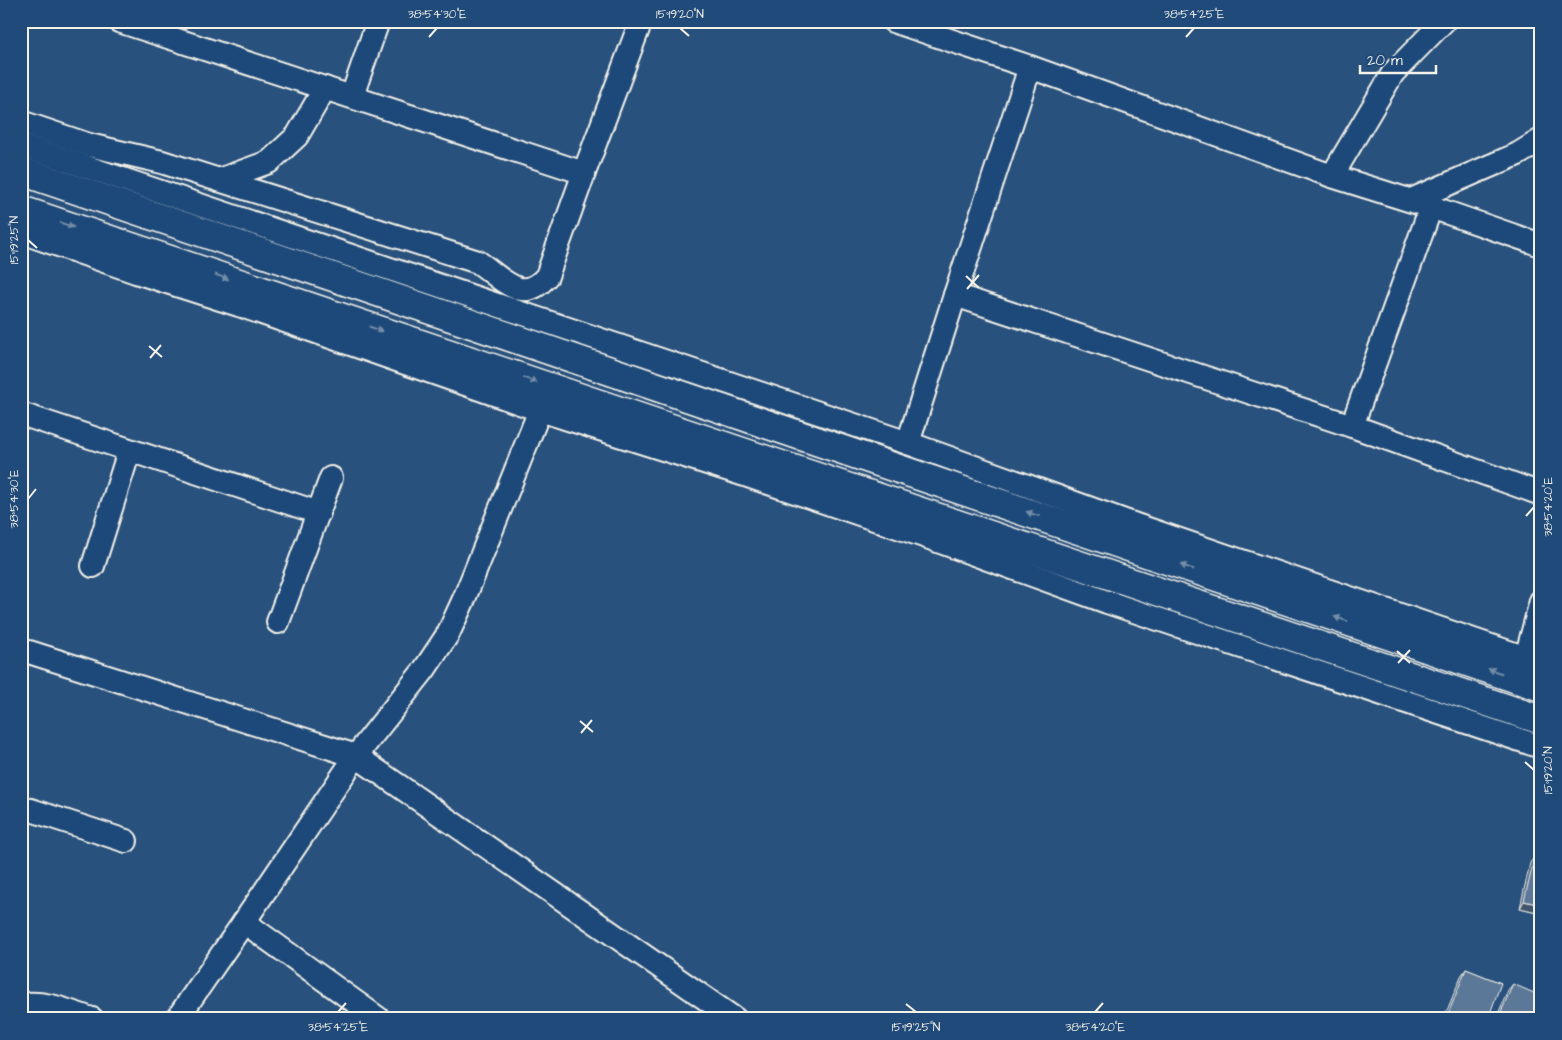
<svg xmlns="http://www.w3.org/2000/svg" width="1562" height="1040" font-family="'Architects Daughter',sans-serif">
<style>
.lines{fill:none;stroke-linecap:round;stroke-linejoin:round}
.street-casing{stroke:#f4f1e8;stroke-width:26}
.secondary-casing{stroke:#f4f1e8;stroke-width:31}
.street{stroke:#1f4a7a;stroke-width:22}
.secondary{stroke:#1f4a7a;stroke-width:28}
.wall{fill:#4e6784;stroke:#f4f1e8}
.shaded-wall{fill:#40546b;stroke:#f4f1e8}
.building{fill:#5b7899;stroke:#f4f1e8}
.oneway{fill:#748da6}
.ticks{fill:none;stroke:#f4f1e8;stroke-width:2}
.neatline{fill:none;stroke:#f4f1e8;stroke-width:2}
.ticks-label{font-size:12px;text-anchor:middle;fill:#f4f1e8}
</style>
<rect width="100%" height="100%" fill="#28517e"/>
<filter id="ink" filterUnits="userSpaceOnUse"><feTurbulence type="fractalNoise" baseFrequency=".02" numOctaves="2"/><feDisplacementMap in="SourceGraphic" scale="10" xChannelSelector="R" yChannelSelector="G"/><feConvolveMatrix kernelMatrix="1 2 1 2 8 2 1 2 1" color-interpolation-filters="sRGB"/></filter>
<g filter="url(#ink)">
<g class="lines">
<defs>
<g id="street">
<polyline points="119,21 584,173"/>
<polyline points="893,21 1030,67 1332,176 1431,207 1541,245"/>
<polyline points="352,96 378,21"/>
<path d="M21,122L89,145L162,162L478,262C502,278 522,306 547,276L584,173L641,21"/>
<polyline points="21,145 908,443 1136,525 1541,663"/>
<polyline points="1332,176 1393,73 1444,21"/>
<polyline points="219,180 269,162 297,136 325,88"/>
<polyline points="1411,200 1518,154 1541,140"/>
<polyline points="21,232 136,272 239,305 540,410 745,475 924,536 1107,602 1541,747"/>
<polyline points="955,295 1352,426 1541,494"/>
<polyline points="21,414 319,513"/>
<polyline points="1352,426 1431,207"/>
<polyline points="908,443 955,295 1030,67"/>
<polyline points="93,566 129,451"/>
<polyline points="278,622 331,478"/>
<polyline points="21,652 29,652 356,756 735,1019"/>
<polyline points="1526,658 1541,601"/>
<polyline points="21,809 31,810 126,841"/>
<polyline points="244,922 379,1019"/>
<path d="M21,1005C45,1000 69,1012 92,1019"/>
<polyline points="177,1019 244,922 356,756 424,670 448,634 464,599 540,410"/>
</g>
<g id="secondary">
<polyline points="21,171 1541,687"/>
<polyline points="21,210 1541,720"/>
</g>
</defs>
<use href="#street" class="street-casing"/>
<use href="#secondary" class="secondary-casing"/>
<use href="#street" class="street"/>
<use href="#secondary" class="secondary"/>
</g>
<g class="wall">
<polygon points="1535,856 1541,913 1520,908 1530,863"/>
<polygon points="1466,969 1501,983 1444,1018 1461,976"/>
<polygon points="1513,984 1541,1019 1496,1019 1508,990"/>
</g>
<g class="shaded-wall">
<polygon points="1524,901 1541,905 1541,913 1520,908"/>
<polygon points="1449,1012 1466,1019 1444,1018"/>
</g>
<g class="building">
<polygon points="1535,856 1541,858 1541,905 1524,901"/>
<polygon points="1466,969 1501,983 1488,1019 1466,1019 1449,1012"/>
<polygon points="1513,984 1541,996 1541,1019 1498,1019"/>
</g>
<defs><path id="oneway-solid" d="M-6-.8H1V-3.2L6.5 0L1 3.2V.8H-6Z" transform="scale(1.25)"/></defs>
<g class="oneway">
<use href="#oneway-solid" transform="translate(67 225) rotate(19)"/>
<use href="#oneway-solid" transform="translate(222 277) rotate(19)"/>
<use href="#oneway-solid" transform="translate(376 329) rotate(19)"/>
<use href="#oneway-solid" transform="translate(530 380) rotate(19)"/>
<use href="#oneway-solid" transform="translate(1033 514) rotate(-161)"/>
<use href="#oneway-solid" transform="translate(1187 567) rotate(-161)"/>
<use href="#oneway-solid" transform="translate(1341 619) rotate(-161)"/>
<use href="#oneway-solid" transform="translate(1495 671) rotate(-161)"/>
</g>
</g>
<path class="ticks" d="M680,28L689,36M429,37L437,28M1186,37L1194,28M28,240L37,248M966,276L979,288M967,289L979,275M149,346L162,357M150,358L161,345M28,499L36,489M1526,516L1534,507M1397,651L1410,663M1398,663L1410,650M580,721L593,732M581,733L592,720M1525,762L1534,770M906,1004L916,1012M338,1012L346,1003M1095,1012L1103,1003"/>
<rect width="1562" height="1040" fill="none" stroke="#1f4a7a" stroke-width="55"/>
<path d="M1360 65v8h76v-8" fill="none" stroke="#f4f1e8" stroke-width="2.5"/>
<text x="1367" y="65" font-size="15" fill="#f4f1e8" stroke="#1f4a7a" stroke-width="4" paint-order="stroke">20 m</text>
<rect x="28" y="28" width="1506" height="984" class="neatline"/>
<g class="ticks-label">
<text x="437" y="18">38°54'30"E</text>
<text x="680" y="18">15°19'20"N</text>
<text x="1194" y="18">38°54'25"E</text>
<text transform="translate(14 240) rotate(-90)" y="4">15°19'25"N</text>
<text transform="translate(14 499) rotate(-90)" y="4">38°54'30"E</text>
<text transform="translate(1548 507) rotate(-90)" y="4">38°54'20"E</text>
<text transform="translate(1548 770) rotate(-90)" y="4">15°19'20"N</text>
<text x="338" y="1031">38°54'25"E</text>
<text x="916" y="1031">15°19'25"N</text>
<text x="1095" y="1031">38°54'20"E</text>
</g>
</svg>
